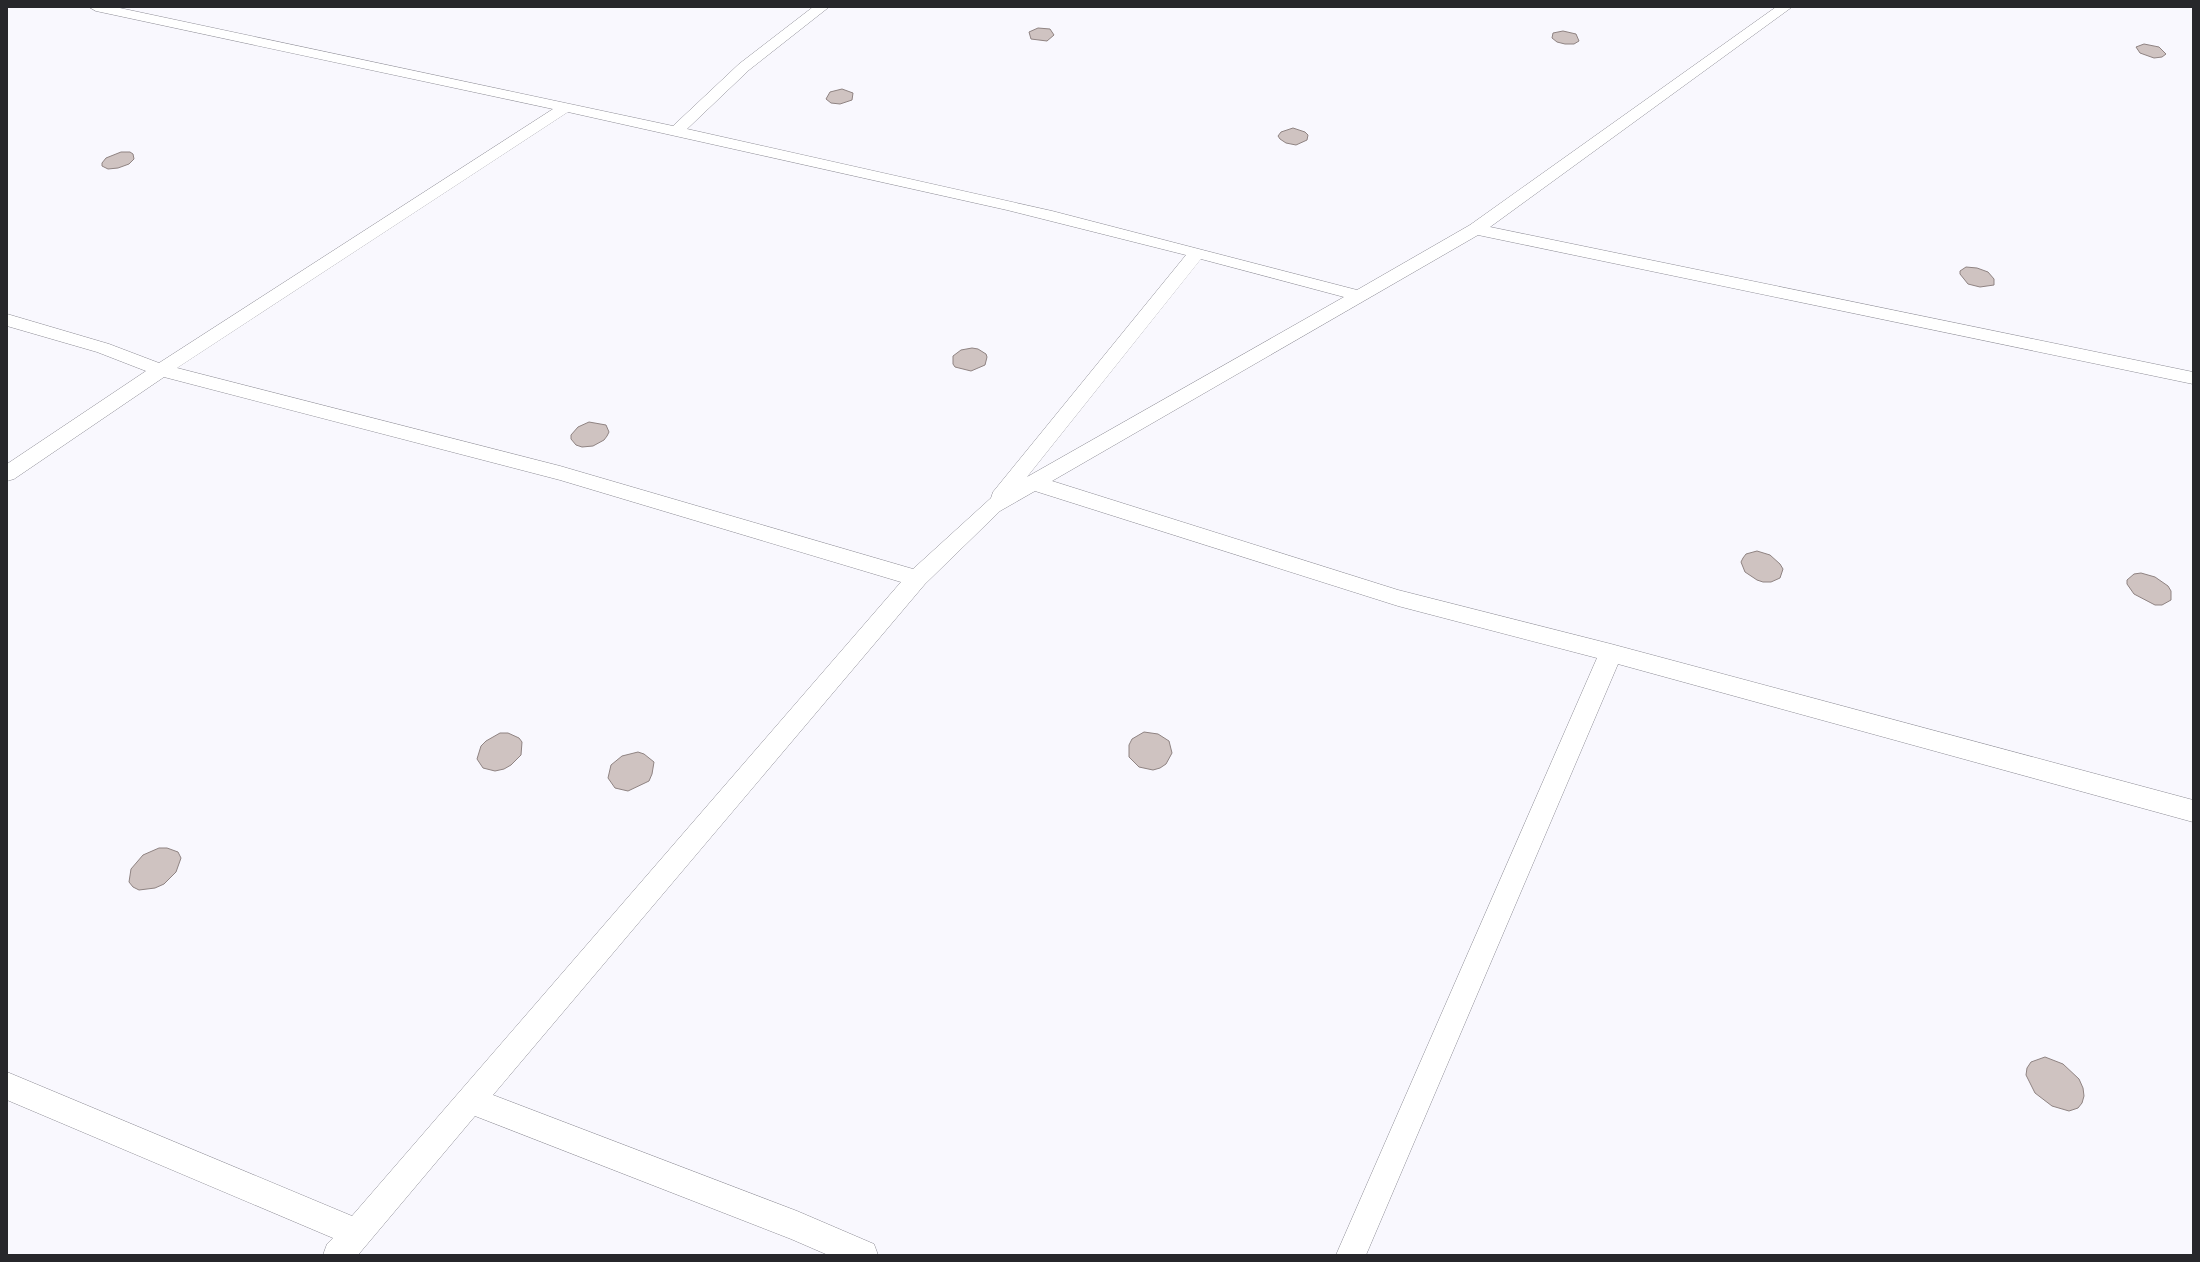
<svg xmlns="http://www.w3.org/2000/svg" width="2200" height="1262" font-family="Barlow,sans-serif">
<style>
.building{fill:#cfc3c1;stroke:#8f8382}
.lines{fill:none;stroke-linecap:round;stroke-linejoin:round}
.street-casing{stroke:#8d8c95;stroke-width:1}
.street{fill:#fff;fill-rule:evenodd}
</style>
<rect width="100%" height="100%" fill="#f9f8fe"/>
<g class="building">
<polygon points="1038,28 1050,29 1054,35 1047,41 1031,39 1029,32"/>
<polygon points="1563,31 1576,34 1579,41 1574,44 1565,44 1557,42 1552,38 1553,33"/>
<polygon points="2144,44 2159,47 2166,54 2162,57 2154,58 2140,53 2136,47"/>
<polygon points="842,89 853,93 852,100 840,104 831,103 826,99 830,92"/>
<polygon points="1293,128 1305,132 1308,135 1307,140 1296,145 1286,143 1280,139 1278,136 1281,132"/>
<polygon points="121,152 130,152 133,154 134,159 129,164 118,168 108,169 102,166 102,163 106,158"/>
<polygon points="1966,267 1977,268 1988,272 1994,279 1994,285 1980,287 1968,284 1960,274 1960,271"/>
<polygon points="972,348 978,349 986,354 987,357 985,365 971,371 955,367 953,364 953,356 961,350"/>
<polygon points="589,422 606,425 609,432 607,436 604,440 593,446 582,447 576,445 571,439 571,435 578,427"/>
<polygon points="1757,551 1770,555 1780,564 1783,569 1780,578 1771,582 1763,582 1757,580 1745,572 1741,562 1743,558 1746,554"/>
<polygon points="2141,573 2155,577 2168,586 2171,591 2171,600 2162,605 2155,605 2134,594 2127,584 2127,580 2134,574"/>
<polygon points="1144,732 1158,734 1169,741 1172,753 1166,764 1160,768 1153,770 1139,767 1129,757 1129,745 1132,739"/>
<polygon points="500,733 508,733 519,738 522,742 521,755 511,765 504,769 495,771 483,768 477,759 481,746 486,741"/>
<polygon points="638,752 644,754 654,762 652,774 649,781 628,791 615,788 608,778 611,765 622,756"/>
<polygon points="159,848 167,848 178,852 181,858 176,872 164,884 155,888 139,890 133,887 129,882 131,869 143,855"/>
<polygon points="2045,1057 2063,1064 2079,1079 2083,1088 2084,1096 2082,1103 2078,1108 2069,1111 2052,1106 2035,1093 2026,1075 2027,1068 2031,1062"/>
</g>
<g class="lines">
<defs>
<path id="street" d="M89,7H115L673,126L739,64L813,7H829L749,70L687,129L1052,211L1357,290L1470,225L1776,7H1792L1490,227L2193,372V384L1478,235L1052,481L1398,590L1611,644L2193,800V822L1618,664L1366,1255H1336L1597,658L1398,606L1035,491L1000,511L925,584L493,1095L797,1211L874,1244L878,1255H828L791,1239L475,1116L358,1255H323L327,1244L333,1238L7,1100V1072L352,1216L901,582L560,480L164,377L14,479L7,481V464L146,371L97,352L7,326V314L109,344L159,363L553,109L96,11ZM568,112L1007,210L1186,255L993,492L991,498L913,569L560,466L177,368ZM1201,259L1344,297L1027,477Z"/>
</defs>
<use href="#street" class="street-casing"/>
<use href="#street" class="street"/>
</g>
<rect width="2200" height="1262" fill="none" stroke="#27272b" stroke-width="16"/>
</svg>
